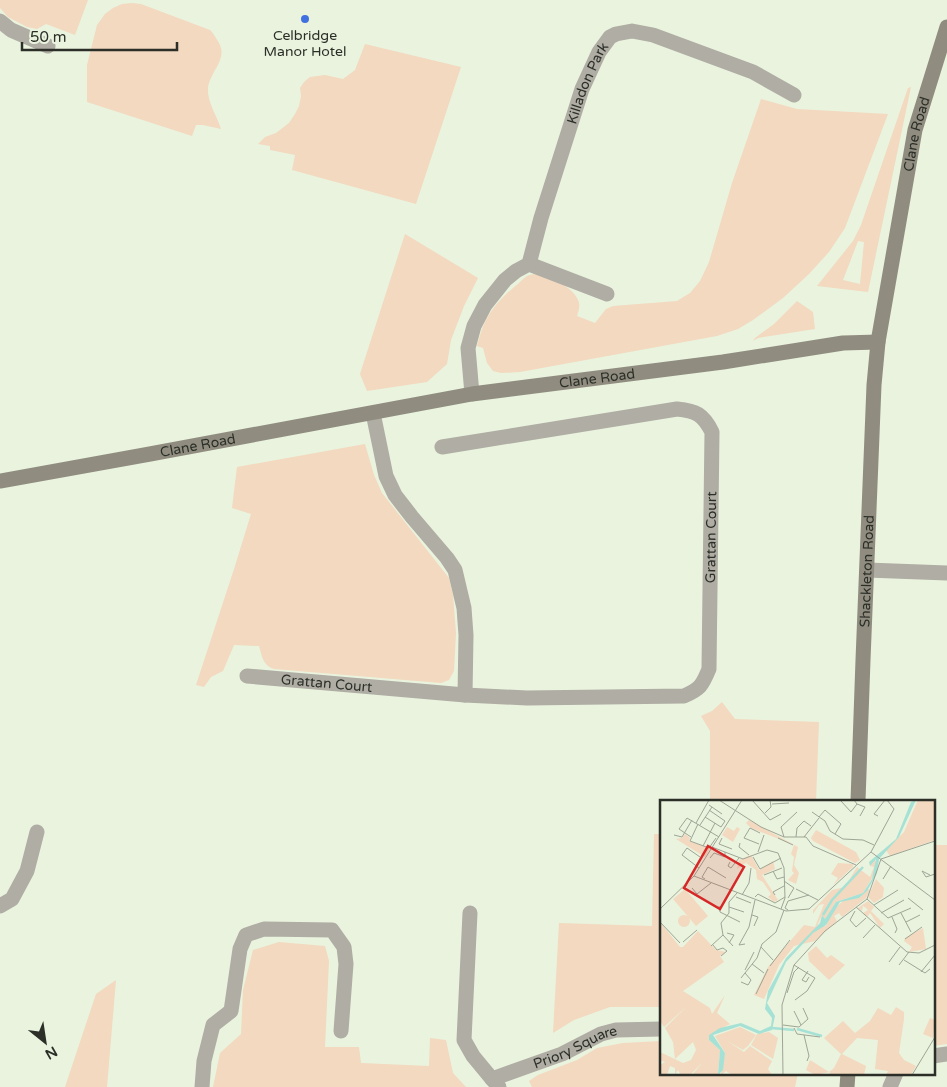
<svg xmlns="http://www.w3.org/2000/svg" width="947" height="1087" font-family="'Varela Round',sans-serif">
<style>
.green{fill:#f2d9bf;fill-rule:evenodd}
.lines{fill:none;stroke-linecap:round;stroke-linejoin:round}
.street{stroke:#afada4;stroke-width:15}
.secondary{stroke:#908d80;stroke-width:15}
.poi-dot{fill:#4170e1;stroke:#eaf3de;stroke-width:2}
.labels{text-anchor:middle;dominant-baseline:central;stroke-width:4;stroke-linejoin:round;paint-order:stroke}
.poi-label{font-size:14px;fill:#2c2f28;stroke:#eaf3de}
.street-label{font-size:14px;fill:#2c2f28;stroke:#eaf3de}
.inset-river{fill:none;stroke:#a6e1d5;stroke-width:2.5}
.inset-road{fill:none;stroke:#9ea595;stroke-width:1}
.view{fill:#d62828;fill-opacity:0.15;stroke:#d62828;stroke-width:2.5}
.inset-edge{fill:none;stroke:#2c2f28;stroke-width:2.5}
</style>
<rect width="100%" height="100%" fill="#eaf3de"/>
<g class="green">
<polygon points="0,0 88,0 75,35 46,24 37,29 27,27 8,17 0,8"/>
<path d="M132,3L141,4L210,30C214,34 216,38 219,43C228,60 210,71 208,88C207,102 217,116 221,129L203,125H196L192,136L87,102V65L97,25L105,14L113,8L122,4Z"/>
<polygon points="365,44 461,67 416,204 292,170 295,155 270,150 270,146 258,144 265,137 276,133 289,123 295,114 299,106 301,96 300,88 304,82 310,77 325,75 343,79 355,70"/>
<path d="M911,87L868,292L817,286L853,241L861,225L908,88ZM858,241L864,242L860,284L843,280Z"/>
<path d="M761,99L797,109L888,114L845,228L829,252L809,274L783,298L753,320L738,329L717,336L520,372L501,373L493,371L487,363L483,348L477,346C479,339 481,331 484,324C492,307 504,295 519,283C521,281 524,278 527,276C541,269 571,286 577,298C581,304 579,310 577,316L595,323L606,309L613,306L677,301L690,293L700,281L709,262L732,183Z"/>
<polygon points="405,234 478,278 464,306 451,340 447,364 427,382 367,391 360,374"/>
<polygon points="797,301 813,312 815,329 758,338 753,341 755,338 774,324"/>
<path d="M365,444L374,475L382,493L449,578L453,595L456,633L454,671L449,680L441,683L274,669C263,666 262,656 259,646L234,645L223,671L211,677L204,687L196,685L235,566L251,514L232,508L237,467Z"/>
<polygon points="722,702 735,719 819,722 816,801 710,801 710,731 701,716 712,711"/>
<polygon points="654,834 661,834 661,1007 610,1007 574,1020 553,1033 559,923 652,926"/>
<polygon points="933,845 947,845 947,1044 933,1046"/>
<polygon points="279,942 325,946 329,961 325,1047 359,1047 361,1063 429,1066 430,1038 446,1040 453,1073 466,1087 213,1087 220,1053 241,1034 243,990 253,950"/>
<polygon points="116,980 107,1087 65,1087 96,994"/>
<polygon points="661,1041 661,1073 798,1073 795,1087 532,1087 529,1081 538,1075 577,1060 597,1048 623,1043"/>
</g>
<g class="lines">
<g class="street">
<polyline points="0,21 11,30 48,46"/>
<polyline points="529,264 607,294"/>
<path id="s1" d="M472,394L468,348L474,326L485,305L505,280L516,271L529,264L541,218L582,89L599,52L610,37L616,34L632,31L653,35L753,72L794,95"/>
<polyline points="373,413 386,476 395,495 412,517 447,558 455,570 464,608 466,635 465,695"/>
<polyline points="867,570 947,573"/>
<path id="s2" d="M247,676L465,695L527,698L684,696C700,689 702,686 709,669L712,432C703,414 696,411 677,409L442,447"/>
<polyline points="0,906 12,899 27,871 37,832"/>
<polyline points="470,913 464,1040 473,1056 492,1079"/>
<polyline points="933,1056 947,1054"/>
<polyline points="202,1087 204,1061 213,1025 231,1011 240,949 246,935 264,929 332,930 344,947 346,964 341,1031"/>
<path id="s3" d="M499,1087L492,1079L562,1054L601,1034L616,1030L661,1029"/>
<polyline points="890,1087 896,1073"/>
</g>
<g class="secondary">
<path id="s4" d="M0,481L150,454L472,394L723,362L843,343L878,342"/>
<path id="s5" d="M858,801L863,660L874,385L878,342L915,130L947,27"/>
<polyline points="847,1087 848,1073"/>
</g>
</g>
<circle class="poi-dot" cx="305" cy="19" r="5"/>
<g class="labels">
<g class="poi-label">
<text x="305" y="35">Celbridge<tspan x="305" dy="16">Manor Hotel</tspan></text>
</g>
<g class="street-label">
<text stroke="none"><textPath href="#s1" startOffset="344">Killadon Park</textPath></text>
<text stroke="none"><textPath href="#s5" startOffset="671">Clane Road</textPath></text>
<text stroke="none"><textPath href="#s4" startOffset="606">Clane Road</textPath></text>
<text stroke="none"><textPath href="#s4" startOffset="201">Clane Road</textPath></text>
<text stroke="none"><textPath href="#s2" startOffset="608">Grattan Court</textPath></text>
<text stroke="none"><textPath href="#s5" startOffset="230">Shackleton Road</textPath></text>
<text stroke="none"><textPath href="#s2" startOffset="80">Grattan Court</textPath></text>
<text stroke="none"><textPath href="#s3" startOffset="100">Priory Square</textPath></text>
</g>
</g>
<g transform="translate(660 800)">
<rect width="275" height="275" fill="#eaf3de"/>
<path d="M258,0H275V40L230,56L226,50L244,32ZM89,20L138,47L134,65L139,73L136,84L128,80L134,73L132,71L134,57L131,54L134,45L91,28L86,23ZM67,27L74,31L77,27L80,29L73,42L62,35ZM156,30L196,52L200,60L195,63L153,41L151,38ZM25,34L30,38L29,41L50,48L45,57L16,39L22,38ZM91,55L99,70L113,61L115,69L102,75L118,100L114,102L108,97L111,94L103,82L97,79L96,70L86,63L91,59L77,69L79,60ZM215,59L216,66L212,78L203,93L176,102L165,119L162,115L157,126H166L171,112L184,100L199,98L208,89L210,90L206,98L182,117L179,113L174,116L177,121L155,141L134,146L119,165L104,199L94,195L108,167L144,125L155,127L164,104L159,105L153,114V110L172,90L185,87L197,67L210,77L214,67L210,66ZM178,63L193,64V67L173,85L178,78L171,74ZM216,79L224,88L223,97L214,103L208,97ZM25,89L48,116L36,126L13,99ZM208,101L214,107L211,111L224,124L220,128L210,113L207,117L203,113L208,110L206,108L203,106L202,111L198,108ZM18 121a6 6 0 1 1 12 0a6 6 0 1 1-12 0ZM0,122L20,147H23L38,131L56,150L66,152L60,156L64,162L23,191L50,208L52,214L65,195L57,213L70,224L49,235V240L60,250L58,275H32L43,262L30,275H21L18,270L15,275V268L10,266L7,275H0V265L5,262L0,260V252L23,263L31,260L36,250L33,242L15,259L13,242L5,228L26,207L4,227L0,221ZM263,128L266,149L249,152L252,147L244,141L245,138ZM156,146L167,158L171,155L185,165L169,180L149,161L148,153ZM236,207L244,212V219L239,253L244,260L256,266L251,275H226L228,271L215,269L218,240L197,238L182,254L206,266L204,275H169L170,272L155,275L146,270L150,260L169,272L174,268L181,254L164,238L183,221L195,233L210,221L218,208L231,215ZM270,218L275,220L273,238L263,234ZM80,227L96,235L88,246L83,250L67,241L84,252L90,246L112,261L108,269L112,275H72L66,271L61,275L65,253L55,236ZM109,232L118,238L113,259L91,245L97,234Z" fill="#f2d9bf"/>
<path d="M256,0L239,37L219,59L217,73L207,91L199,98L180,102L166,125L153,133L126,162L107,203L115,216L112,230L99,234L80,226L53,235L65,253L63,270L58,275L60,250L49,240V235L60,228L81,223L100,231L111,226L112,218L105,209L108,191L126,158L160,123L162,115L165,119L176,102L203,93L212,79L216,59L210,66L209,62L236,39L251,2Z" fill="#a6e1d5"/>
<path class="inset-river" d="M163,115L172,100L203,67M112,228L134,230M137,229L162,236"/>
<path class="inset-road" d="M59,0L101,27L124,37H146L153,46L196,65M92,0L110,20L121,14M181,1L191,12L197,4L194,0M112,4L129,3M197,4L205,7L200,16M49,5L62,14M152,12L165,21L170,31L183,39L203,40L214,45M105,13L111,7L110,0M218,16L214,14L225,0M45,17L61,27L65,21L49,10M159,17L165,10L181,24L175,34M36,23L49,0M38,24L30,41L49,48L56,38M40,25L52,7M14,35L22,37L32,20M31,37L19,29L27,18L59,37M124,37L121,27L137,12M136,37L137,28L144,21L151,26M144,37L159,18M62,38L59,44L72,49M118,38L133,45M80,43L79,47L89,55M99,44L84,38L90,28L100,33M43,46L55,23M52,47L83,59L107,50L118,53L124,68L125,98L121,109M98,52L104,35M211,52L275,100M93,57L100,69L121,58M50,58L54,53L65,57V52M221,59L275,41M70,62L68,66L71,68L79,58M39,68L22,55L27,48L40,57M113,71L117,79L124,77M104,75L122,68M270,75L262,71L266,77L275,74M34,76L82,0M45,79L42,77L48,67L66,78M223,79L231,66M124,81L134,88L128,98M32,88L37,94L51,83M136,89L158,100M82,95L89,83L91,68M115,95L113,92L124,86M76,97L91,103M95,97L98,94L115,103L125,97M248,98L263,110M207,99L228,118L251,108M214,105L238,90M59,106L60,112L80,122M69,107L84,112M196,107L247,152L259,153L275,145M0,109L34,76L126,111L149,109L211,52L234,9L227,0M128,110L125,108L128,101L149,95M195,111L190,120L196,127L206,118M221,113L244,100M241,113L251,132M92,115L98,117L94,126M232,117L237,129L235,133M0,122L20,143M246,122L260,115M67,133L74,135L69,143M203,138L215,125M245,139L262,127M23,142L37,130M85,144L79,145L89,127L95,100M53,145L57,150L63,148L67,151L61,156M51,146L63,135M73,146L63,135L61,123L69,113V102L77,93M101,147L113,160M244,160L265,173L270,169M229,162L240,147M92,164L104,173M134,165L155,178L147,191L135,200M239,165L249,152M110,166L130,140M85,170L94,152M148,171L142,180L146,182L149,177M261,172L275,155M81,178L97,158L102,144L116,132L124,110M81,182L88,185L91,180L85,173M127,193L134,172L139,167M96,194L108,169M134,211L141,225M123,225L139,227L148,219L143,208M134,228L137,234L160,237M144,235L149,256L147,261M123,275L122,205L134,165L165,131L207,99L221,59M252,275L275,237"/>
<path class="view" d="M48,46L84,67L60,109L24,88Z"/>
<rect width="275" height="275" class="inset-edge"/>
</g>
<g transform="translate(45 1042) rotate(150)" stroke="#eaf3de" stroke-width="4" paint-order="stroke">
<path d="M0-4L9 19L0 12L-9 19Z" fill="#2c2f28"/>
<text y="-8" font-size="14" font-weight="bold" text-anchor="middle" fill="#2c2f28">N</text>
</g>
<path d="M22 42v8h155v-8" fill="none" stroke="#2c2f28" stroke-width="2.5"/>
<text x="30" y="42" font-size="15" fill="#2c2f28" stroke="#eaf3de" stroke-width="4" paint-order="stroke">50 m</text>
</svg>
